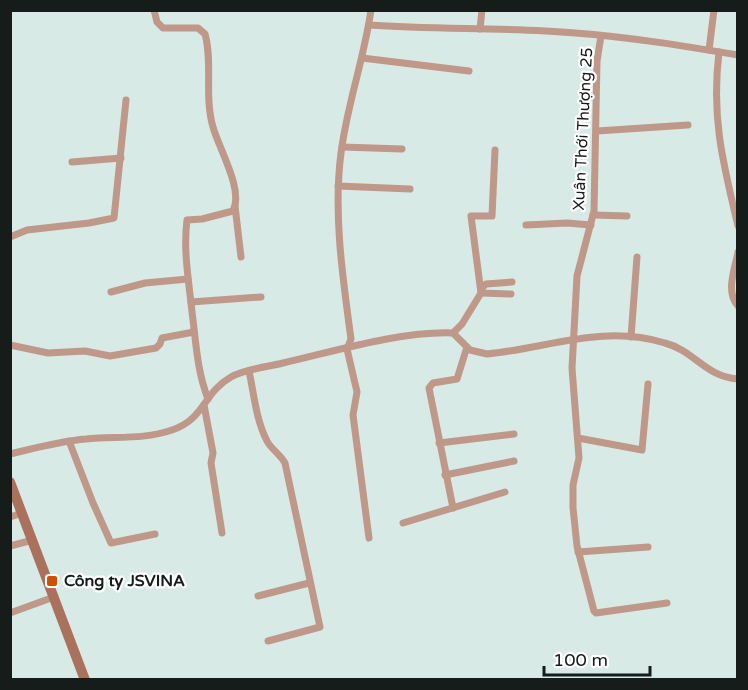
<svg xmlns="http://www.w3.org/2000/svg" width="748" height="690" font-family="'Varela Round',sans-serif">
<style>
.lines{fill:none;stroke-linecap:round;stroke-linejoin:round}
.minor{stroke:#bf9889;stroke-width:7}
.secondary{stroke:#aa715c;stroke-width:10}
.poi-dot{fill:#d24e07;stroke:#fff;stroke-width:2}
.labels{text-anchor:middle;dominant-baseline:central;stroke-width:4.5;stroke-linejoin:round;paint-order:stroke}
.street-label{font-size:16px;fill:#151c1a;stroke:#fff}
.poi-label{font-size:16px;font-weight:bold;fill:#151c1a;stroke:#fff;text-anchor:start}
</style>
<rect width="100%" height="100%" fill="#d7eae6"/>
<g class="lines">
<g class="minor">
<path d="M154,10L157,22L163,28H198L205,34C213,62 204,97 213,127C219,149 244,190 233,211L202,219L187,220C183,251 189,282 192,312C196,342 197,371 208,399"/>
<path d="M369,25C438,30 506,27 575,33C629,37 684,46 738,55"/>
<polyline points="480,29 482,10"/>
<polyline points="601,36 597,61 594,211 577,276 572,368 579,458 573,485 573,508 577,546 594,611 596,613 667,603"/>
<polyline points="709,50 714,10"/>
<path d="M719,52C711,117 723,163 738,226"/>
<polyline points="362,58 469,71"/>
<polyline points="597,131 688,125"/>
<polyline points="342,147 402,149"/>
<polyline points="72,162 121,158"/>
<polyline points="338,186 410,189"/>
<polyline points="235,206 241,257"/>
<polyline points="593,215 627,216"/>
<polyline points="526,225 567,223 591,225"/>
<polyline points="10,237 27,230 89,223 114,218 126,100"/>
<path d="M738,252C735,269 725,292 738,306"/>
<polyline points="481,289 486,284 512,282"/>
<polyline points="111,292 145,283 188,279"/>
<polyline points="481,293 511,294"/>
<polyline points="191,302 261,297"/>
<polyline points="453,333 462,324 481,293 471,216 492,216 495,150"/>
<polyline points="631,337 637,257"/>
<polyline points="10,345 48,353 85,351 110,356 156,348 160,344 162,338 194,332"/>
<path d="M347,349L351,339C343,279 333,214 341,153C347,105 364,59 371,10"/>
<polyline points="347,349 357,392 353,415 369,538"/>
<path d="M249,371C254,394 256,420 267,441C271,449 280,454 285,463L320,627L268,641"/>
<polyline points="204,405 213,453 211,463 222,533"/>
<polyline points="578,438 642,450 648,384"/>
<polyline points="69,441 93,503 111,543 155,534"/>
<polyline points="439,443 514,434"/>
<path d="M10,454C35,448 61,441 86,439C115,436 143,440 172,430C205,419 203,393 231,377C245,369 267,367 283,363C336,351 400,331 453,333L470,350L487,354C549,348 602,324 665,343C695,351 704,376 738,379"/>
<polyline points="445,475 514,461"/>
<polyline points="453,508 429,388 433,383 457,379 467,347"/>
<polyline points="10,517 22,513"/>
<polyline points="403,523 505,492"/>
<polyline points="10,546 33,540"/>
<polyline points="578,552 648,547"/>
<polyline points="258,596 309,583"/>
<polyline points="10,613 54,597"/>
</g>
<polyline class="secondary" points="10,482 85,680"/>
</g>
<rect class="poi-dot" x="46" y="575" width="12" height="12" rx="3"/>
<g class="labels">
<g class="street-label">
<text transform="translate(583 129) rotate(-87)">Xuân Thới Thượng 25</text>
</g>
<g class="poi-label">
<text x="64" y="581">Công ty JSVINA</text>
</g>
</g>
<rect width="748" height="690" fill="none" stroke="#151c1a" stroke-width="24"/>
<path d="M544 666v9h106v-9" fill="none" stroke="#151c1a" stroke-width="3"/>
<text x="553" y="666" font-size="18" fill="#151c1a" stroke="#ffffff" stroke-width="4.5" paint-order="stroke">100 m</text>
</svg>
